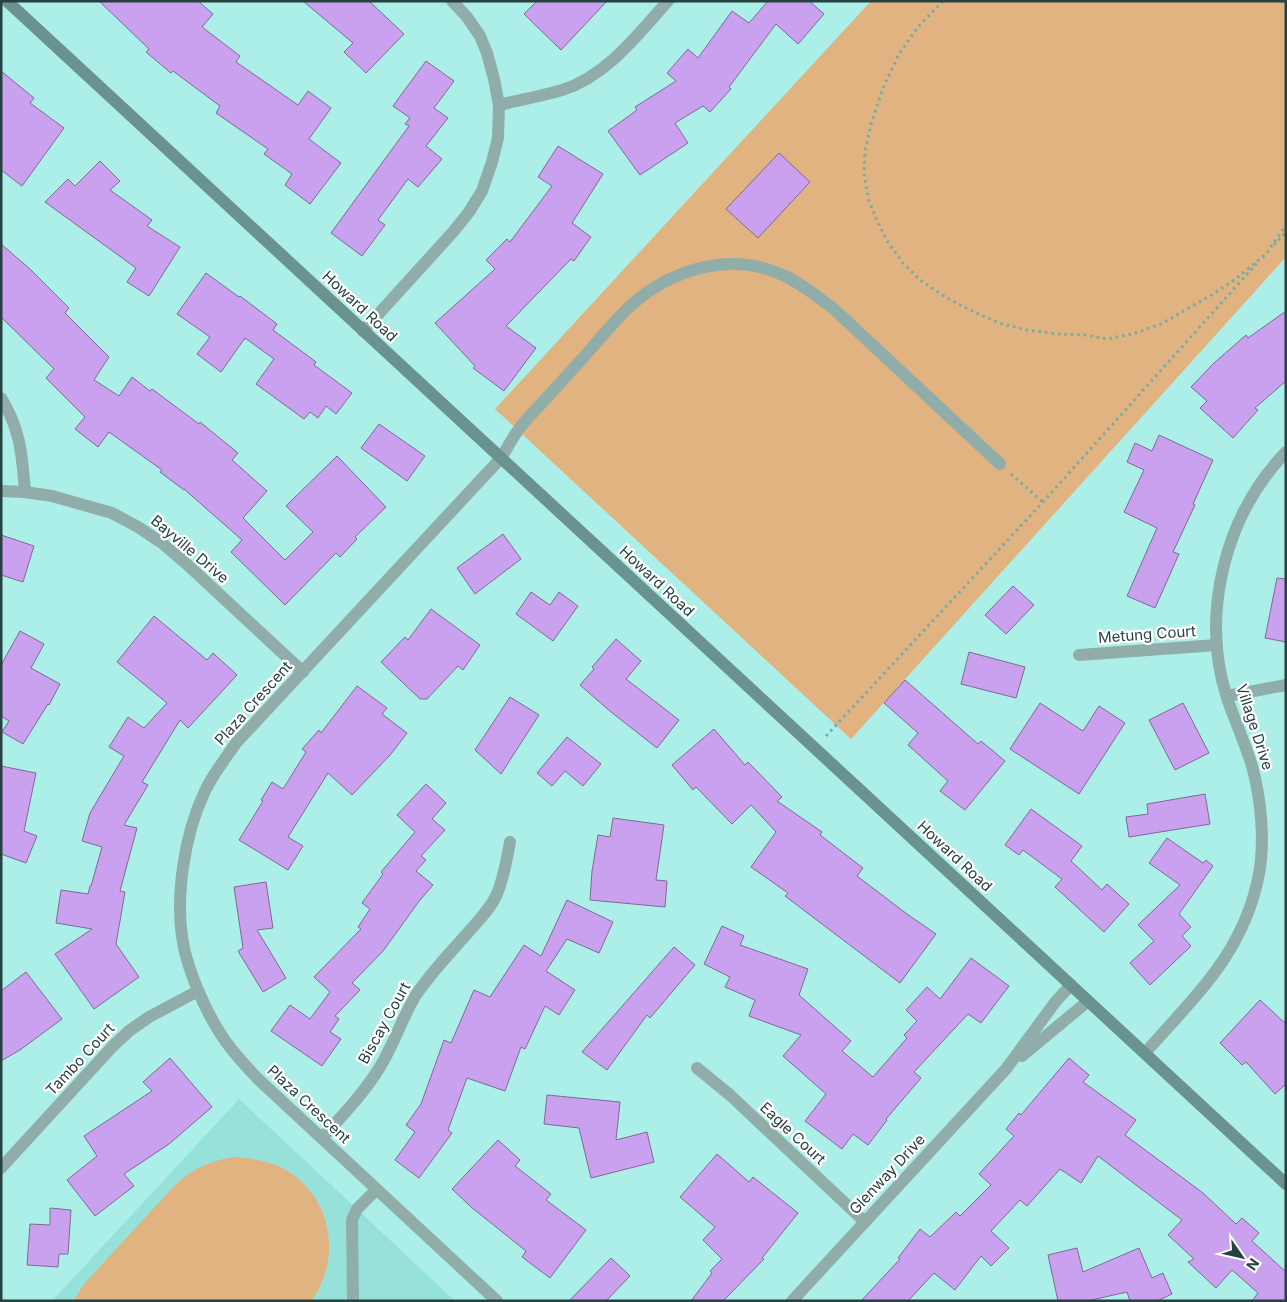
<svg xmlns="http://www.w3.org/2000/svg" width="1287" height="1302" font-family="Inter,sans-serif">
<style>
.built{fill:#96e2db}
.green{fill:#e1b381}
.building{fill:#caa1ef;stroke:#7f6a93}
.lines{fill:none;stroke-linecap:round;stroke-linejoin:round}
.path{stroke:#78aba6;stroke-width:3;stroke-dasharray:2.5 4;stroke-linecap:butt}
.lane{stroke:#91ada9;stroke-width:12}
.street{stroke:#91ada9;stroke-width:12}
.secondary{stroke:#6a938f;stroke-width:12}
.labels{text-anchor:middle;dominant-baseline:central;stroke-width:4.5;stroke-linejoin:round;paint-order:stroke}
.street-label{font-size:15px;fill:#26413f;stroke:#fff}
</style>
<rect width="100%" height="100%" fill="#acefe8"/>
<polygon class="built" points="239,1099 357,1209 455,1301 52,1301"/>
<g class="green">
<polygon points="871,1 1286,1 1286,257 851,739 495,409"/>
<path d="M234,1157C252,1158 270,1161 286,1170C331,1196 343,1259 311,1301H73L84,1284L175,1185C194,1168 209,1161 234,1157Z"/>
</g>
<g class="building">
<polygon points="99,1 198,1 213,14 202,27 240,56 236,62 298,105 308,91 331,108 309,139 341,163 310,204 285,185 292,174 264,154 268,149 216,113 220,106 173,71 171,73 146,52 149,49"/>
<polygon points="303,1 369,1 404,34 366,73 344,52 353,43"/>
<polygon points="537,1 607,1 561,50 524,14"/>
<polygon points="768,1 809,1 824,14 798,44 776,24 729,87 731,89 710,112 703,106 675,123 688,143 640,175 608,131 637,110 635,107 676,81 667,73 688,49 698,58 732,11 749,23"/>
<polygon points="426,61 454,81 434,108 448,118 426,146 442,159 418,187 408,179 378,220 385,225 362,256 331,233 409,126 405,124 410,118 393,106"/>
<polygon points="1,71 34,98 30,103 64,128 22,186 1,170"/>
<polygon points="558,146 603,174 572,223 591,237 574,261 571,259 506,326 536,348 504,391 473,368 475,366 435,323 495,269 486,260 507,239 510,242 552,186 538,177"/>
<polygon points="779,153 810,182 758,238 726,209"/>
<polygon points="100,161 120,181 110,190 152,220 147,226 180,247 149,296 127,282 136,268 45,202 68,179 75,186"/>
<polygon points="1,244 30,269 69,308 65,313 109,357 94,380 119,396 132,377 150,391 152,389 199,424 200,422 238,453 232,460 267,491 243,518 285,560 313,532 286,506 337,456 386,507 355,537 357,539 340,557 336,553 285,605 231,552 242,540 184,489 184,490 160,472 162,470 109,432 98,447 75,429 85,417 46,378 54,369 1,317"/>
<polygon points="206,273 239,297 240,296 277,324 273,330 316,362 314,365 352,393 336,414 326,406 318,418 310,412 304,419 256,384 274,359 245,338 221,372 197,354 210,337 177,314"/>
<polygon points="1286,311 1286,381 1255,408 1258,410 1233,438 1200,408 1207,401 1191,387 1214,363 1246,335 1248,338"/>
<polygon points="379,424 425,456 407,481 361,448"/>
<polygon points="1159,435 1213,460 1193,504 1195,505 1173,552 1179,554 1155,608 1127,596 1157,528 1124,512 1144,470 1127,462 1135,443 1152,451"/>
<polygon points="503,534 521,559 475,594 457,568"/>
<polygon points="1,535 34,546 23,582 1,575"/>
<polygon points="1277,578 1286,579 1286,642 1265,638"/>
<polygon points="1013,586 1034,605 1006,634 985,615"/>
<polygon points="531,592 550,605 559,592 578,606 553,641 516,614"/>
<polygon points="431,609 480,645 463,670 458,666 427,699 420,699 381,662 405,637 408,640"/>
<polygon points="154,616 207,660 213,653 237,675 188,728 180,720 142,782 148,785 124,825 137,828 120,891 125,892 116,944 139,977 94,1009 55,954 92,929 56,923 61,890 88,894 90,886 91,886 102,847 82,841 90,813 124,756 109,747 128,717 144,728 167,703 117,662"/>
<polygon points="20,631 44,644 31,668 60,684 49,705 48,704 23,744 2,732 9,721 1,716 1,665"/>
<polygon points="616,639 641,661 626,679 679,720 657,748 611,712 580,685 594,669 592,667"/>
<polygon points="969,652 1025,667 1016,698 961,684"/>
<polygon points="905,680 978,744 981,741 1005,761 965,810 940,791 948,781 908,745 918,733 884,703"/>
<polygon points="357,686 387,708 382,714 407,733 391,754 352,795 328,773 288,837 303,846 288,870 239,840 263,801 261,800 272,782 283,789 306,752 302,749 319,730 321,733"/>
<polygon points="510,697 539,715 501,774 475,750"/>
<polygon points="1040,703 1083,731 1099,706 1125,723 1079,794 1010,749"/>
<polygon points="1183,703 1209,753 1175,770 1149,720"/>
<polygon points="714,729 745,765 748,762 782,797 777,801 822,832 820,835 863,868 857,876 907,914 936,934 900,983 785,896 788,893 751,867 776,832 751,805 732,824 696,787 693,790 672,765"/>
<polygon points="567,737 601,764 583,786 565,771 552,786 537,773"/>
<polygon points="1,766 36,773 24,831 37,836 26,863 1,854"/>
<polygon points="426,784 446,803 432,819 445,830 421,856 426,860 416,871 433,885 420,900 383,951 352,983 360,990 335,1016 339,1019 330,1032 341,1039 322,1066 271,1031 290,1005 310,1019 330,992 314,977 361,929 358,927 370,909 362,903 383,874 381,872 415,832 397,815"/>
<polygon points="1205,794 1210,824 1129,837 1126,817 1148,814 1147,804"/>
<polygon points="1031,809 1082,846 1071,861 1102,890 1107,884 1129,904 1104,932 1055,887 1062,879 1023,850 1019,855 1005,845"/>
<polygon points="613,818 664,825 656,880 667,881 665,907 590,900 592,871 598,835 610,837"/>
<polygon points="1167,838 1203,863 1206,860 1213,866 1179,914 1191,927 1182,936 1191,946 1150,985 1130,963 1154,941 1138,925 1180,885 1149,863"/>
<polygon points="266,882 273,928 257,930 286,978 263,992 238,951 243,948 234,887"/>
<polygon points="567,900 613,922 599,953 567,939 546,971 575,990 559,1015 545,1006 525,1049 521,1047 505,1091 467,1078 448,1130 452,1133 419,1178 395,1160 415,1132 406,1125 421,1104 444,1040 451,1043 474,990 490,997 524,945 541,956"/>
<polygon points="722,926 744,936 740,945 808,969 799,995 851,1041 842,1051 873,1077 907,1038 904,1035 917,1021 906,1010 927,987 940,999 971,958 1009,986 981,1023 968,1014 914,1072 921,1078 886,1119 887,1120 868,1145 853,1134 842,1149 805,1121 826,1094 783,1056 801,1035 749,1016 755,1000 725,987 730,977 704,964"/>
<polygon points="674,947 695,965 650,1018 647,1015 607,1070 582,1052"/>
<polygon points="26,972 62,1019 20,1050 1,1061 1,991"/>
<polygon points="1260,1000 1286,1024 1286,1084 1275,1094 1246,1062 1242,1065 1220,1043"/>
<polygon points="170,1058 212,1107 169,1144 124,1174 134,1186 95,1216 67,1180 97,1156 84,1136 152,1091 143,1082"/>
<polygon points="1069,1058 1089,1075 1083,1082 1136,1120 1125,1135 1203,1193 1236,1224 1242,1218 1259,1233 1252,1241 1286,1272 1286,1301 1252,1301 1258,1293 1232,1270 1216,1288 1188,1262 1194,1259 1168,1235 1182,1220 1098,1156 1081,1183 1060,1169 1027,1206 1020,1200 991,1231 1009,1248 991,1266 981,1256 955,1290 934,1273 908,1301 861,1301 900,1259 898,1258 920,1229 930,1237 956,1212 960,1216 991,1185 979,1174 1014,1136 1006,1129 1019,1113 1021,1115"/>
<polygon points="547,1095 620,1102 616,1140 647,1132 654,1162 591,1178 579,1128 544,1124"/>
<polygon points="498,1140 520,1160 515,1166 551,1194 546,1200 586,1230 550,1278 522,1257 526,1251 471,1207 452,1189"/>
<polygon points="717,1154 749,1182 753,1177 798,1213 762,1258 764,1259 723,1301 691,1301 712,1273 710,1271 722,1259 703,1240 715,1227 680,1197"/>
<polygon points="50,1208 71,1210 68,1254 59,1254 58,1267 27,1265 30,1224 50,1225"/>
<polygon points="1077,1248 1083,1272 1139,1248 1152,1278 1163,1273 1172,1294 1157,1301 1130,1301 1127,1292 1087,1301 1058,1301 1048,1255"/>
<polygon points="611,1258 630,1276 606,1301 569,1301"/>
</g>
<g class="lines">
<g class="path">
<polyline points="943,1 918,27 899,54 883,88 871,124 865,151 864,174 869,201 878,223 889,244 903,263 920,280 947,298 972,311 999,323 1027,330 1058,334 1086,335 1107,339 1132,334 1161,324 1213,294 1234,280 1266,254 1286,225"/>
<polyline points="1281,1 1286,6"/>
<polyline points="1274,245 1286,232"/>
<polyline points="1011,474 1043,502"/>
<polyline points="826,736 1043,502 1258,262"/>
</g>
<g class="lane">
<path d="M501,458C507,449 512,438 519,429C525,420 534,412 541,404C555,389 568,374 582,359C597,342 612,324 628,308C670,269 731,250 785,276C804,285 819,298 835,310L1000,464"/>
<polyline points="353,1301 352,1220 357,1209 376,1190"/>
</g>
<g class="street">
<path d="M499,105C520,100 542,96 562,90C607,76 638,34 668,1"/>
<polyline points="363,331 453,232 469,212 482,191 492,162 498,138 499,105 494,79 487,53 480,36 467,17 452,1"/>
<path d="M1,398C21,430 22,456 25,492"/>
<polyline points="1,491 25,492 52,496 112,513 138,527 162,543 190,567 303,672"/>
<polyline points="1079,655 1217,645"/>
<polyline points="1227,696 1286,685"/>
<path d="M1145,1053C1195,996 1244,953 1259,874C1265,841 1261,798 1252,766C1245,743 1235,721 1227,698C1200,614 1225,515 1286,452"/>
<polyline points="1022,1056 1088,1001"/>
<polyline points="697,1068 730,1095 865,1222"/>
<path d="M322,1138C342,1116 364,1093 380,1067C394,1044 402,1018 416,995C430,974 448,955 465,936C476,923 490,910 497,894C504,877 507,859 510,842"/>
<polyline points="1,1168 113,1046 129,1031 149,1017 198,991"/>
<path d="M497,1301L258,1079C243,1063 228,1047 217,1028C203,1005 190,974 184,948C174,900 184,835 205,791C213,774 225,759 236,743L501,458"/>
<polyline points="792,1301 1006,1069 1056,1001 1071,985"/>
</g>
<polyline class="secondary" points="7,1 1286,1184"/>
</g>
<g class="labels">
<g class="street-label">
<text transform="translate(360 306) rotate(43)">Howard Road</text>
<text transform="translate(190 549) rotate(40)">Bayville Drive</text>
<text transform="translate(657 581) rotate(43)">Howard Road</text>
<text transform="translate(1147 634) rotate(-4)">Metung Court</text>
<text transform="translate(253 703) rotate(-48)">Plaza Crescent</text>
<text transform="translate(1255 727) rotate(72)">Village Drive</text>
<text transform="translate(955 856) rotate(43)">Howard Road</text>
<text transform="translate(384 1023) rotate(-61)">Biscay Court</text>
<text transform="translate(80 1059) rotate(-47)">Tambo Court</text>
<text transform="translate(309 1104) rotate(43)">Plaza Crescent</text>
<text transform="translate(793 1133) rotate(43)">Eagle Court</text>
<text transform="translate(887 1174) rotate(-47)">Glenway Drive</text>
</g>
</g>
<rect width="1287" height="1302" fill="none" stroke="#26413f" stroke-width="5"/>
<g transform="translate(1242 1257) rotate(124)" stroke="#ffffff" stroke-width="4" paint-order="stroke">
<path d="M0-4L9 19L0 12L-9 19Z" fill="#26413f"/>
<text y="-8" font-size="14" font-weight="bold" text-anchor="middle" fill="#26413f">N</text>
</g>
</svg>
